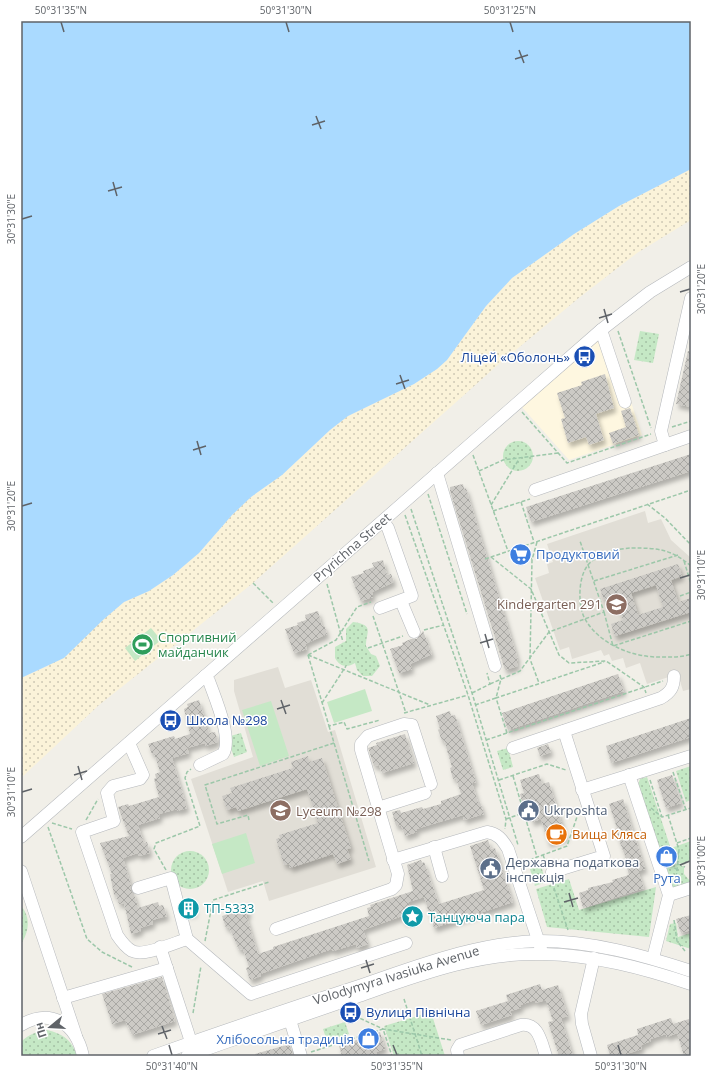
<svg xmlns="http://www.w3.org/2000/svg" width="712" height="1077" font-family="'Open Sans',sans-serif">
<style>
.commercial{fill:#fef7e0}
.education{fill:#e1ded6}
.green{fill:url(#green-dots)}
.sand{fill:url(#sand-dots)}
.pitch{fill:#c5e8c5}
.water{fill:#aadaff}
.building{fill:url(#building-cross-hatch);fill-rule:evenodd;filter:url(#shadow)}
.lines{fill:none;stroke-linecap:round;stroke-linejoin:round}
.minor-casing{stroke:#b5b8bc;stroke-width:13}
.path{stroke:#9cc7a9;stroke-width:1.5;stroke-dasharray:4 2;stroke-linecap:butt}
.minor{stroke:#fff;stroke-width:12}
.ticks{fill:none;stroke:#5f6368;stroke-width:1.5}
.labels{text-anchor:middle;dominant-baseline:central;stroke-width:3;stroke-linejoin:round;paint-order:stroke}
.transit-label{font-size:13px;fill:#164399;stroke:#fff;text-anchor:start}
.street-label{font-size:13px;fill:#5f6368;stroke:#fff}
.shop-label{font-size:13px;fill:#366cbe;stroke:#fff;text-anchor:start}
.education-label{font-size:13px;fill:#785e54;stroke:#fff;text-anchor:end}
.leisure-label{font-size:13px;fill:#27864d;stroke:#fff;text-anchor:start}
.service-label{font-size:13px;fill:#4e5e75;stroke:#fff;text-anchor:start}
.food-label{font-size:13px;fill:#c56008;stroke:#fff;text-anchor:start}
.culture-label{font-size:13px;fill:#0d838f;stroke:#fff;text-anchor:start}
.neatline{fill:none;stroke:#5f6368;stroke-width:1.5}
.ticks-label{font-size:10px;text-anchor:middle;fill:#5f6368}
</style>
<defs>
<pattern id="green-dots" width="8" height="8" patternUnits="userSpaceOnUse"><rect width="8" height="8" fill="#c5e8c5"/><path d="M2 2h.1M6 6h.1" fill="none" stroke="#a3c0a4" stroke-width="1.8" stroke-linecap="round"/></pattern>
<pattern id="sand-dots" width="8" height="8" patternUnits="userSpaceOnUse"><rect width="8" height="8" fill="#fbf3d9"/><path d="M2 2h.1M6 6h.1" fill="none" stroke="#cec8b4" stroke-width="1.8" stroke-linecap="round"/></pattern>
<pattern id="building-cross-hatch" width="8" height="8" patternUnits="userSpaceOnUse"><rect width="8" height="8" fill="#cccac5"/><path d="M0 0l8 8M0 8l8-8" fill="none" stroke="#a9a8a4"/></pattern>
<filter id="shadow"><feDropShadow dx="2.5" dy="4.5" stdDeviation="2" flood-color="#0004"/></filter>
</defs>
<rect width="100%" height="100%" fill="#f1efe8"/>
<polygon class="commercial" points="607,330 642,435 569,460 520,405"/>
<g class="education">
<polygon points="645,511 648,523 661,519 671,540 691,558 691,689 683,691 678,674 647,684 640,663 626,668 623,658 612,661 609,654 604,656 601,650 572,659 569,647 560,650 535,578 549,573 547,564 553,562 547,544"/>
<polygon points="278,667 285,688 311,680 328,732 335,730 376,867 269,901 263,881 228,892 191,779 253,757 234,691 234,680"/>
</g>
<g class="green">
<polygon points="640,331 659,334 653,363 634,360"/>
<circle cx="518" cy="456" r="15"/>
<path d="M353,622C375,625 366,632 366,646L371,654L376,656L380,666L372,676H363L357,670L355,663C347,668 340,667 335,658V647L346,641V629Z"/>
<polygon points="241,733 247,752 234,757 227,737"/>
<polygon points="508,748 513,767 503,770 497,751"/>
<polygon points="691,766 691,800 686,802 676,771"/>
<polygon points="647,777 670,846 660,850 637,787 640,779"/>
<polygon points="691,841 691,859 684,865 675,861 671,848"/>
<circle cx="190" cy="870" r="19"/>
<polygon points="674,863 684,867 684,874 691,882 672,892 663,866"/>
<polygon points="541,866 546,882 535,886 530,869"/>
<polygon points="569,879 579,910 656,887 649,937 547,927 536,889"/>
<path d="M21,906C31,917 29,932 21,944Z"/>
<polygon points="676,923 678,937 691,933 691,949 666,941 670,924"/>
<polygon points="431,1012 445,1056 394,1056 384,1026"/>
<polygon points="345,1022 349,1034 327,1041 323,1029"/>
<path d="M47,1030C63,1034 72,1040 77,1056H21V1042C29,1034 36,1032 47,1030Z"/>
</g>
<polygon class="sand" points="691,169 691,220 637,253 580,297 500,363 253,583 99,705 21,778 21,678 48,666 124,602 149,591 173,575 199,553 232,515 251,497 282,475 330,430 348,416 414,384 437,369 447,360 486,306 512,278 574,234 619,206"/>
<g class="pitch">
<polygon points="151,628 161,640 135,661 125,648"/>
<polygon points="365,689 372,711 334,723 327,702"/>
<polygon points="271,701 289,756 260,766 242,710"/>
<polygon points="246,833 255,863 222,874 212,844"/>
</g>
<polygon class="water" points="21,21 691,21 691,169 619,206 574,234 512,278 486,306 447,360 437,369 414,384 348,416 330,430 282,475 251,497 232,515 199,553 173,575 149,591 124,602 104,619 64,658 21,678"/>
<g class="building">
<polygon points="688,351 691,352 691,407 676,404"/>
<polygon points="605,374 614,408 596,414 604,440 589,445 586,437 568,443 561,419 565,418 557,393 582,385 581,382"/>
<polygon points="630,408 639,435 613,444 609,433 626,427 621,411"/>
<polygon points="691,454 691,471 531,522 526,507"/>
<polygon points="463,484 464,489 466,488 518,660 516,661 518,666 505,670 450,491 450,487"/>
<polygon points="383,560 387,575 391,574 394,582 372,592 373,597 361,601 351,577 364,573 363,571 374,567 372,563"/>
<path d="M678,564L682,576L671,580L678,602L691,598V612L615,636L611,624L623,620L615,597L604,600L600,589ZM656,585L663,607L638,615L631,593Z"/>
<polygon points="318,611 322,626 324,625 327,634 305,644 307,649 294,653 285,629 298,625 297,623 306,620 305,615"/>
<polygon points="423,631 432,654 410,664 412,669 399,673 390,649 403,645 402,643 411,639 417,639"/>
<polygon points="618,674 624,691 508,730 502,713"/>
<polygon points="199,700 209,733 215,732 218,742 205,746 205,743 187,748 189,753 172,758 187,808 177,811 177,809 159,814 160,818 138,825 144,843 147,842 150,853 139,856 138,853 123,858 131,885 131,891 134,894 138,908 158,902 159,906 163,905 167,916 152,920 153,924 140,928 141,931 131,934 124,903 119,904 116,895 114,895 110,874 112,874 100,843 129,836 118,807 128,804 129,806 159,797 154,779 156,778 155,774 160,772 154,753 152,754 148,744 174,736 175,739 190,734 184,709 188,707 187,704"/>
<polygon points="450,711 451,716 455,715 476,782 472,783 478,802 480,802 484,814 464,820 463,815 416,829 417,832 405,836 401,825 396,826 392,812 400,810 401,813 422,807 423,809 441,804 441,801 461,794 456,778 453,779 450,768 452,767 444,740 442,741 438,730 440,729 436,716"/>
<polygon points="691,718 691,737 611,763 606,746"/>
<polygon points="405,734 414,763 382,773 379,765 374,766 368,748 377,745 376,743"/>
<polygon points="548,744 551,752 540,756 537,748"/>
<polygon points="308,756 309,762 322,758 351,848 347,849 351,859 337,864 333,854 290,868 289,864 284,865 276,839 280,838 279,835 318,823 307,789 238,811 236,807 227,810 222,796 232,793 230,788 293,768 291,762"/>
<polygon points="539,774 542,784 549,782 566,837 548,843 541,819 532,822 527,805 523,806 520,794 524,793 520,780"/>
<polygon points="672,775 681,803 666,808 657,780"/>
<polygon points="623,799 645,869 638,871 644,888 583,908 579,893 588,890 588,888 613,882 612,880 629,875 626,864 628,864 615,829 617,828 609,804"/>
<polygon points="488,840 491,849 495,848 513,902 434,928 424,897 408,902 414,918 404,922 402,916 363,930 368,944 357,948 356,944 333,951 332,949 317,954 260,974 261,976 250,980 246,968 249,967 243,949 239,950 229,927 226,928 222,916 238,911 237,908 246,905 249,914 246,915 258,954 273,949 273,947 369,916 367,908 371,907 370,905 413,891 407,865 421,860 422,863 424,862 439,904 484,890 470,846"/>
<polygon points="670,849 674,861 667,864 662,851"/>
<polygon points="192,902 195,912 188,914 186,904"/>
<polygon points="691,915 691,930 681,933 676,919"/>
<polygon points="162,977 175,1021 132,1035 125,1020 112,1024 102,994"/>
<polygon points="540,984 542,990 558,985 568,1016 561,1018 573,1056 559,1056 548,1022 553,1021 546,1000 536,1003 535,1000 520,1005 521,1008 510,1011 512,1015 481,1025 476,1011 508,1001 506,995"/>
<polygon points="671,1018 673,1024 689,1019 691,1026 691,1056 684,1056 677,1033 667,1037 666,1034 650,1039 651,1041 641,1045 642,1049 620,1056 610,1056 607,1045 638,1035 637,1029"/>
<polygon points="380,1032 385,1049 376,1052 377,1056 342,1056 339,1046"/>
<polygon points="290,1044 293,1056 256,1056 255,1054"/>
</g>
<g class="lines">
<defs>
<g id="minor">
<polyline points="601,330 625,402"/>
<polyline points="665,445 661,431 691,298"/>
<polyline points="437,473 495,666"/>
<polyline points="535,490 691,436"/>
<polyline points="401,601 414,632"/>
<polyline points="380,608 412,596 388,528 383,521"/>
<path d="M129,743L143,775L140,779L113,786L107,793L114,821L82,832L117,935C121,941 125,947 132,951C144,957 174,943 187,939"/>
<path d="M513,748L661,698C671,692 674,687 674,676"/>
<path d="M200,765L223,754C233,739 215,698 209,681L205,676"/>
<polyline points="629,775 669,895 653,958"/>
<polyline points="582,790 691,756"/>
<polyline points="378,808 425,793"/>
<polyline points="21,837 601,330 650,292 691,267"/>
<polyline points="434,847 442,876"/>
<path d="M393,860L487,832C498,834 502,839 508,849L541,949"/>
<polyline points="21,871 76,1036"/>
<polyline points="552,872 604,856 564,731"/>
<polyline points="138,888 171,878 187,939 251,994 406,943"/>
<polyline points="669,895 691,888"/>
<polyline points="276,929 392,889 396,885 398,874 361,750 361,744 368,736 404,724 412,725 431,784"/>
<polyline points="160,947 191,1042"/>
<polyline points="63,998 167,968"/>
<polyline points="290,1020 301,1056"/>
<path d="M21,1025C51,1008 76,1023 83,1056"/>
<path d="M153,1056C220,1032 288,1009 356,987C415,967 477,942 540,941C591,941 643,955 691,971"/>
<path d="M187,1056C243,1036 299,1017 356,997C416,976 478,952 543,954C594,955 643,968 691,984"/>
<path d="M458,1056L457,1050L460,1045L521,1025C539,1023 541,1042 546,1056"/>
<polyline points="591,1056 582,1024 581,1014 594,958"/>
</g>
</defs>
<use href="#minor" class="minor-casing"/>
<g class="path">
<polyline points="618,331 651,428"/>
<polyline points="522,412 567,463 651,434"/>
<polyline points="672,427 691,421"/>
<polyline points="473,455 508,551"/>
<polyline points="479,471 503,460 558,453"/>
<polyline points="428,494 467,614"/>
<polyline points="521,502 534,542"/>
<polyline points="647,504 665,518 691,545"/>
<polyline points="491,505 519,459"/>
<polyline points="411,509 472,693 518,845"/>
<polyline points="493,511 530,499"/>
<polyline points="405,515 468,695 506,819 505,829"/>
<polyline points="537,542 532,560 530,659 539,683"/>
<polyline points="523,546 532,560"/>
<polyline points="491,557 531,589 559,655 569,663 606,661 644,687 646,693"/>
<polyline points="485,559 691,490"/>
<polyline points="684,561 691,584"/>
<path d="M691,566C671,549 658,548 632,548C619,548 597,554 588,565C578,577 578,604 584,617C597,643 631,657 658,657C669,657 680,658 691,654"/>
<polyline points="594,581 678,555"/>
<polyline points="253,583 273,603"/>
<polyline points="327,584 343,642"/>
<polyline points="680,596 691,592"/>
<polyline points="604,612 613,646 691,621"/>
<polyline points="373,616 406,713"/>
<polyline points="424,630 444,625"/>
<polyline points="368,648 403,636"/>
<polyline points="308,655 329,726 344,722 347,729 380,720"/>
<polyline points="308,655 430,705"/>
<polyline points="308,655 336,640 357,607 371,602"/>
<polyline points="490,684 520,671 549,632 604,612 580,541"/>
<polyline points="472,693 490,684 487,673"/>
<polyline points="322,703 346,666"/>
<polyline points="475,705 496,698 501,679 500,675"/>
<polyline points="404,713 468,695"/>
<polyline points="329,726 369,861"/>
<polyline points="507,733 496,698 604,662"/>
<polyline points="486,740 663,681"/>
<polyline points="673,772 686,810"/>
<polyline points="513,776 537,857"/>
<polyline points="499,780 547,764 566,770"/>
<polyline points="650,780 662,817"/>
<polyline points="651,808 662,817 691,808"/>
<polyline points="668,815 679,850 676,879"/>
<polyline points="506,819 523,813"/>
<polyline points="86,820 98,799"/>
<polyline points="249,820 248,815 217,824 205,785 334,743"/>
<polyline points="52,823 72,829"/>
<polyline points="48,827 87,939 102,952 132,967"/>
<polyline points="677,843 691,838"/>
<polyline points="543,855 546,863"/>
<polyline points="524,862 567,846 579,811"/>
<polyline points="678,864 685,867"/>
<polyline points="669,865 678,870"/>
<polyline points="166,870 154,849 156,843 200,826 185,778 187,772 191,769"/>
<polyline points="552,882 568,930"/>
<polyline points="674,920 677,941 685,951"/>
<polyline points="205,941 213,900 269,882"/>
<polyline points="404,999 422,1056"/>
<polyline points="352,1011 353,1015 383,1029 451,1040"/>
<polyline points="193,1013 201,966"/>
<polyline points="311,1052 383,1029 392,1056"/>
</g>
<use href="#minor" class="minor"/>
</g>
<path class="ticks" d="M61,22L64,32M286,22L289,32M510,22L513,32M519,50L524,63M515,59L528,55M316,116L321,129M312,125L325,121M113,182L117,196M108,191L122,187M22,219L32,216M680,292L690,289M604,309L608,323M599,318L612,314M400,375L405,389M396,384L409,380M197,441L201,455M193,450L206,446M22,506L32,503M680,578L690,575M485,634L489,648M480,643L493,639M281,700L286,714M277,709L290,705M78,766L82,780M74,775L87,771M22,792L32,789M680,865L690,861M569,893L573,907M564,902L578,898M366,960L370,973M361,968L374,964M162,1026L167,1039M158,1034L171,1030M169,1045L172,1055M393,1045L397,1055M618,1045L621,1055"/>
<defs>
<symbol id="bus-disc" viewBox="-11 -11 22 22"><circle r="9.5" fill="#1a4fb4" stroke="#fff"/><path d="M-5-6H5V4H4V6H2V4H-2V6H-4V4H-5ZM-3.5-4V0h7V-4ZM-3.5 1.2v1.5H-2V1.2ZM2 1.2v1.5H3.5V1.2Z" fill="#fff"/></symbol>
<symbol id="supermarket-disc" viewBox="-11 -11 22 22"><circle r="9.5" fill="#3f7fe0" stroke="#fff"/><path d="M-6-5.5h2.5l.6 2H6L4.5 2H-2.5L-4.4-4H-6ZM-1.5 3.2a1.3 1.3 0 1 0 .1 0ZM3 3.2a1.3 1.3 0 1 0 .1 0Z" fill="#fff"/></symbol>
<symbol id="school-disc" viewBox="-11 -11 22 22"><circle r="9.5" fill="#8d6e63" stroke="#fff"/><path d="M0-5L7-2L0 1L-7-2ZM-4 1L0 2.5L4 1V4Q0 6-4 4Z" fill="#fff"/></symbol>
<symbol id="stadium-disc" viewBox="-11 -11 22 22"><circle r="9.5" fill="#2e9e5b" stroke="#fff"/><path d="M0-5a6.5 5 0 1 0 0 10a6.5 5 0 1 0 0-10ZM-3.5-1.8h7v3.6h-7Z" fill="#fff"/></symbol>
<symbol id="civic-disc" viewBox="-11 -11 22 22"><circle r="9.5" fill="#5c6f8a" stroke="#fff"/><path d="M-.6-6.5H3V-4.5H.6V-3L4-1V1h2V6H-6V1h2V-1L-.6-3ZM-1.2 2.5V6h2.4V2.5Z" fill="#fff"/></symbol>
<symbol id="cafe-disc" viewBox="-11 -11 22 22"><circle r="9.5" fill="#e8710a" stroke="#fff"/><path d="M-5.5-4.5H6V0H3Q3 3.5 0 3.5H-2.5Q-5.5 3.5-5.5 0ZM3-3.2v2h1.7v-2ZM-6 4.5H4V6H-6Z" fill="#fff"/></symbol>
<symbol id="shop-disc" viewBox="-11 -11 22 22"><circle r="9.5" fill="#3f7fe0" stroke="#fff"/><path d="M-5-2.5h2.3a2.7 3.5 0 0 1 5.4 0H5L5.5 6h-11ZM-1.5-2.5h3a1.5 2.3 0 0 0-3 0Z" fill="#fff"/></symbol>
<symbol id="building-disc" viewBox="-11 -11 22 22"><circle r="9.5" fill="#0f9aa8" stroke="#fff"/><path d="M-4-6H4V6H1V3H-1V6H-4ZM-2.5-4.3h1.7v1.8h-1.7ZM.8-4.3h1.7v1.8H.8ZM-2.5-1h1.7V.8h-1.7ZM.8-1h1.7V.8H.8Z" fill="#fff"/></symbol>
<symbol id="sight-disc" viewBox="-11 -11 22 22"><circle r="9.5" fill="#0f9aa8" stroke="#fff"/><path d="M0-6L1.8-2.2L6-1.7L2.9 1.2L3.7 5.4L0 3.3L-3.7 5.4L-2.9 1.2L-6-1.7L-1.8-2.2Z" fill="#fff"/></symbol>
</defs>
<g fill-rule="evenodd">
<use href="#bus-disc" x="572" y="344" width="25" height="25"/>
<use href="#supermarket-disc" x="508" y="542" width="25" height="25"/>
<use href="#school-disc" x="604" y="592" width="25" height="25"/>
<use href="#stadium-disc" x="130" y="632" width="25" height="25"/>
<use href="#bus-disc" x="158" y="708" width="25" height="25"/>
<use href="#civic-disc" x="516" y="798" width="25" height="25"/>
<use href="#school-disc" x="268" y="798" width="25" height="25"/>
<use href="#cafe-disc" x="544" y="822" width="25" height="25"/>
<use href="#shop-disc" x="654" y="844" width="25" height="25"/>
<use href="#civic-disc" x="478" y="856" width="25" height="25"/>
<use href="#building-disc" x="176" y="896" width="25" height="25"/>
<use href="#sight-disc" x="400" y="904" width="25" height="25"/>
<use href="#bus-disc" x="338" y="1000" width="25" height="25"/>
<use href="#shop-disc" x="356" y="1026" width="25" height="25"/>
</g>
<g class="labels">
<g class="transit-label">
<text x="570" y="357" text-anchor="end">Ліцей «Оболонь»</text>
<text x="186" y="720">Школа №298</text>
<text x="366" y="1012">Вулиця Північна</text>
</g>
<g class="street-label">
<text transform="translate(352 547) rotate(-41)">Pryrichna Street</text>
<text transform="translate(396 975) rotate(-17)">Volodymyra Ivasiuka Avenue</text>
</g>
<g class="shop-label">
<text x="536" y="554">Продуктовий</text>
<text x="667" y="878" text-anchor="middle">Рута</text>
<text x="354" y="1039" text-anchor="end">Хлібосольна традиція</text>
</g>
<g class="education-label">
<text x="602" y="604">Kindergarten 291</text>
<text x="296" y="811" text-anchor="start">Lyceum №298</text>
</g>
<g class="leisure-label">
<text x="158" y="637">Спортивний<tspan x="158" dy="15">майданчик</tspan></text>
</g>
<g class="service-label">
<text x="544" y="810">Ukrposhta</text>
<text x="506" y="862">Державна податкова<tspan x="506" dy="15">інспекція</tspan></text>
</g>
<g class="food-label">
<text x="572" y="834">Вища Кляса</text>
</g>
<g class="culture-label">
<text x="204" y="908">ТП-5333</text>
<text x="428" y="917">Танцуюча пара</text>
</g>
</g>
<rect width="712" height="1077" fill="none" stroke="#ffffff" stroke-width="44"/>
<g transform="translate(50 1027) rotate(252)" stroke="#ffffff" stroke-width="3" paint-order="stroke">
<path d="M0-3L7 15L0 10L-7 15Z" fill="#5f6368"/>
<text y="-6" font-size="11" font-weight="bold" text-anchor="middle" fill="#5f6368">Пн</text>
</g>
<rect x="22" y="22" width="668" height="1033" class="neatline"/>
<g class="ticks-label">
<text x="61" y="14">50°31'35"N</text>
<text x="286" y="14">50°31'30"N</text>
<text x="510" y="14">50°31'25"N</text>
<text transform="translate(11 219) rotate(-90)" y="4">30°31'30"E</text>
<text transform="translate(701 289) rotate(-90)" y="4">30°31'20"E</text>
<text transform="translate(11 506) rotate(-90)" y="4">30°31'20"E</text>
<text transform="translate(701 575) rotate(-90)" y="4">30°31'10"E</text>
<text transform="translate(11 792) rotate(-90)" y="4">30°31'10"E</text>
<text transform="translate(701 861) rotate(-90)" y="4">30°31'00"E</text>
<text x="172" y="1070">50°31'40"N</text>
<text x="397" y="1070">50°31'35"N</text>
<text x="621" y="1070">50°31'30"N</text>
</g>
</svg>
